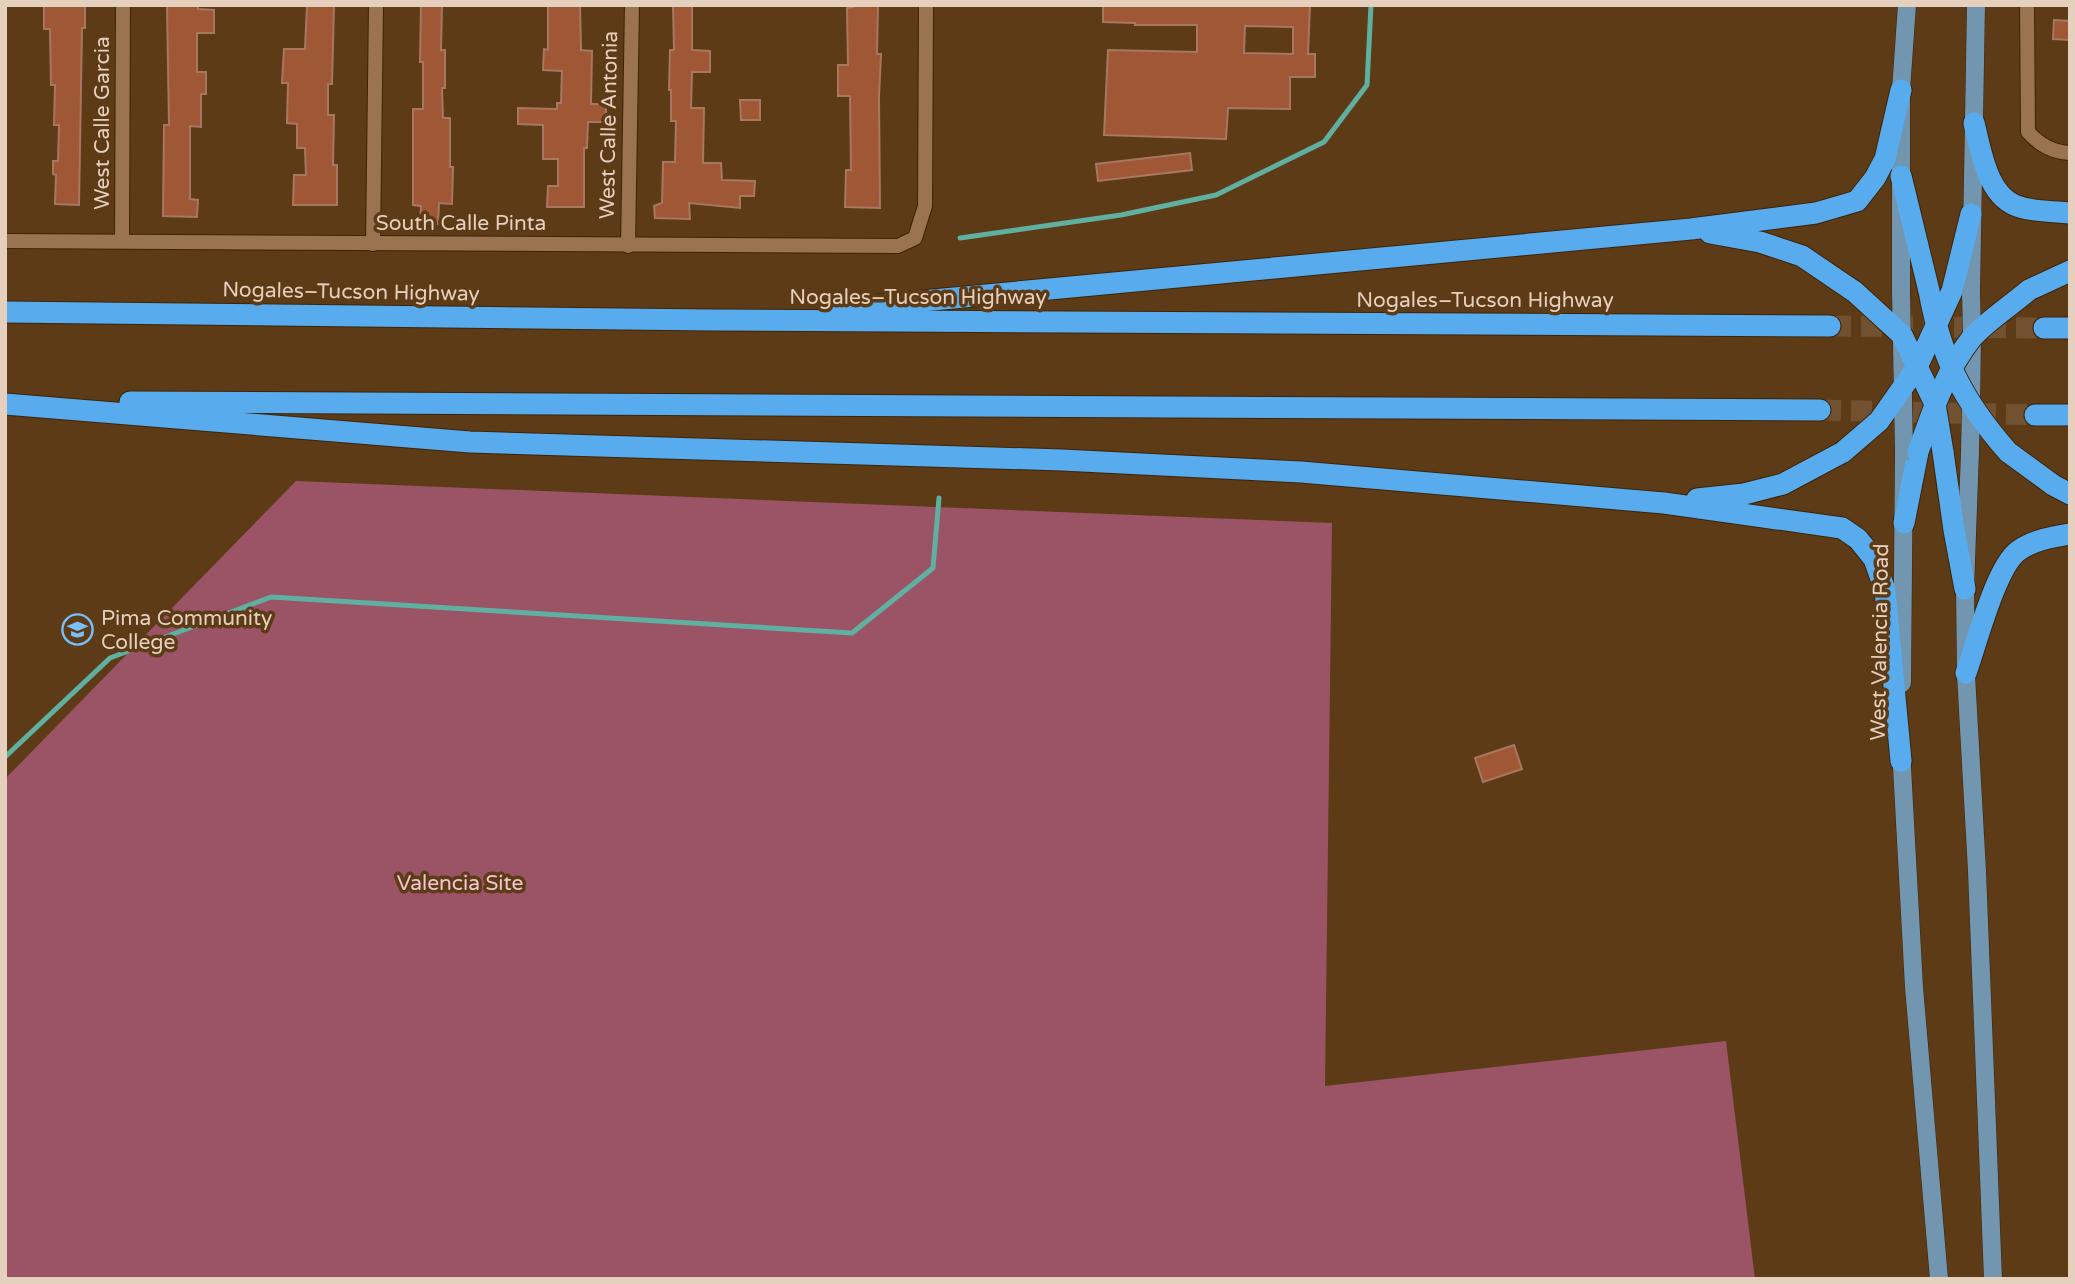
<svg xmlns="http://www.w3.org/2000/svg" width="2075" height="1284" font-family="'Varela Round',sans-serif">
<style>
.green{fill:#9b5366}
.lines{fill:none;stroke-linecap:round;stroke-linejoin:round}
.stream{stroke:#5fb0a1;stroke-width:5}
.building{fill:#9f5736;stroke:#a87761;stroke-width:2;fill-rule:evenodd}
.motorway-tunnel{stroke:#715130;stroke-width:21;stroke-dasharray:21 10;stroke-linecap:butt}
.minor-casing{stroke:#3d2407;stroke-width:16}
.primary-casing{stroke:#3d2407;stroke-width:19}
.motorway-casing{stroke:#3d2407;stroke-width:23}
.minor{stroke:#9a7450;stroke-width:14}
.primary{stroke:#7296af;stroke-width:18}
.motorway{stroke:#58acee;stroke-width:21}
.primary-bridge-casing{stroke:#3d2407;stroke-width:19;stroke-linecap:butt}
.motorway-bridge-casing{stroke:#3d2407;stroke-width:23;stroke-linecap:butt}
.primary-bridge{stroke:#7296af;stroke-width:18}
.motorway-bridge{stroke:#58acee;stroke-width:21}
.labels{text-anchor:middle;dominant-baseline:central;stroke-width:7;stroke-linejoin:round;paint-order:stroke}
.street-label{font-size:21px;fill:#e5d0bd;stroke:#5d3b17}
.poi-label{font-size:21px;fill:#e5d0bd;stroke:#5d3b17;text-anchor:start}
.park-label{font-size:21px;fill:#f2c4cd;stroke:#5d3b17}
</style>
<rect width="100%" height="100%" fill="#5d3b17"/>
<polygon class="green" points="296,481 1332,523 1325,1086 1726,1041 1755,1279 5,1279 5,779"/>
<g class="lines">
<g class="stream">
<polyline points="960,238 1121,215 1216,195 1324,142 1367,85 1371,5"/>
<polyline points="5,757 110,658 271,597 852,633 933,568 939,498"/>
</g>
</g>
<g class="building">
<polygon points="44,5 85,5 85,28 82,28 79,205 55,204 56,175 53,174 53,161 58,161 59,125 54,125 55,85 51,85 50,29 44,29"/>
<polygon points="167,5 198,5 198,9 214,10 214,33 197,33 197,72 206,72 206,94 201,94 201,127 190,126 190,199 198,200 197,217 163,216 164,125 169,125"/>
<polygon points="307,5 334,5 332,84 328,84 328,115 334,115 333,165 337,165 337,205 293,205 294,175 306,175 305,148 297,148 297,124 287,123 288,83 282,83 284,49 305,49"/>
<polygon points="421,5 442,5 441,50 445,50 445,88 442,88 443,118 450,118 450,167 453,167 452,204 439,203 438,224 420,224 421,206 413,205 413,109 423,109 423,62 420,62"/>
<polygon points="548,5 580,5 581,50 592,51 591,104 606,104 606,122 588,122 587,148 584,148 584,207 547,207 548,186 558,186 558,159 543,159 543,125 518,124 518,108 557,109 557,103 561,103 562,71 543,70 544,49 548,50"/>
<polygon points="673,5 692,5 692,50 710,51 710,72 692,72 691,108 704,108 703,163 721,163 722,180 755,181 754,196 740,196 740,208 689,203 690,219 655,218 654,206 662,203 663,162 675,162 676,121 671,121 671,90 669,90 670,50 674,50"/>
<polygon points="853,5 878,5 877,54 881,54 879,97 880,208 845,207 846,170 851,170 850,96 838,96 838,65 848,65 847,8 853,7"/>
<path d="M1103,5H1310L1308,54H1315V77H1290V109L1228,108L1226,139L1104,135L1108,50L1197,52V25H1135V23L1103,22ZM1245,26L1293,27V54L1244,53Z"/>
<polygon points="2054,20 2070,21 2070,40 2053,39"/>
<polygon points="740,100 760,100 760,120 741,120"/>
<polygon points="1190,153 1192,170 1098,181 1096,164"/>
<polygon points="1514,745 1522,769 1483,782 1475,758"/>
</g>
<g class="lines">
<g class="motorway-tunnel">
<polyline points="1830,326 2044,328"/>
<polyline points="1820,410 2035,415"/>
</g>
<defs>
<g id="minor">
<path d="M2027,5L2028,132C2040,145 2052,152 2070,153"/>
<polyline points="5,241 898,246 915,238 925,206 926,5"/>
<polyline points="122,241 123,5"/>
<polyline points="373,244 376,5"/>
<polyline points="628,246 632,5"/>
</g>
<g id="primary">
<polyline points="1901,291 1901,90 1907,5"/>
<polyline points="1971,291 1976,5"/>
<polyline points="1971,406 1972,337"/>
<polyline points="1970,452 1965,589 1966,675 1977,871 1993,1279"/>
<polyline points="1902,683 1904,452"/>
<polyline points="1901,749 1914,987 1939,1279"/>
</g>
<g id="motorway">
<path d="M1974,123C1981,150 1987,198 2020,207C2035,212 2054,211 2070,213"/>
<polyline points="1901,176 1929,291"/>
<polyline points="1710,233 1760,242 1802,256 1855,292"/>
<polyline points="2029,290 2070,271"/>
<polyline points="1952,291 1971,214"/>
<polyline points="836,309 1691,229 1816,213 1857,201 1875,178 1885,159 1901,90"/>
<polyline points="5,312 713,320 1830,326"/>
<polyline points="2044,328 2070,328"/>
<polyline points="130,402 1820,410"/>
<polyline points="5,404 470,442 1062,460 1301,472 1664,503 1842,528 1858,539 1874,559 1885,590 1901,761"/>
<polyline points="2035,415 2070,415"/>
<polyline points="1943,452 1954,530 1965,589"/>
<polyline points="2008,452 2053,485 2070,494"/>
<polyline points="1697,499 1744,494 1783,484 1843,452"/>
<polyline points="1904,523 1918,452"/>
<path d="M1966,673C1976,645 1996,567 2018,551C2033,540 2052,537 2070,534"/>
</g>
</defs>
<use href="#minor" class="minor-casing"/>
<use href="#primary" class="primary-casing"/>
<use href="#motorway" class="motorway-casing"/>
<use href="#minor" class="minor"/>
<use href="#primary" class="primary"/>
<use href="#motorway" class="motorway"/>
<defs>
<g id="primary-bridge">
<polyline points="1901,291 1904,452"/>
<polyline points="1971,291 1972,337"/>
<polyline points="1970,452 1971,406"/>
</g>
<g id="motorway-bridge">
<path d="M1929,291C1941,358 1963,401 2008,452"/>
<polyline points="1855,292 1902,335 1935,404 1943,452"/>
<polyline points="1843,452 1879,421 1917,367 1952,291"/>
<path d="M1918,452C1932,413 1945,372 1971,339C1984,323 2013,304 2029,290"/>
</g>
</defs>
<use href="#primary-bridge" class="primary-bridge-casing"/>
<use href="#motorway-bridge" class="motorway-bridge-casing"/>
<use href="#primary-bridge" class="primary-bridge"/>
<use href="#motorway-bridge" class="motorway-bridge"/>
</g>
<defs>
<symbol id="university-ring" viewBox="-11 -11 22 22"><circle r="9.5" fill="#5d3b17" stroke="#79bff8" stroke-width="1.5"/><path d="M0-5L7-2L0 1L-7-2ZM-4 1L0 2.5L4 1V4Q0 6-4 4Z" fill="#79bff8"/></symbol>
</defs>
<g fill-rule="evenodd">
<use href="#university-ring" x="60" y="612" width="35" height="35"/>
</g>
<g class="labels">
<g class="street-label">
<text transform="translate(102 123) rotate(-90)">West Calle Garcia</text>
<text transform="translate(609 125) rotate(-89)">West Calle Antonia</text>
<text x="461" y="223">South Calle Pinta</text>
<text transform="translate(351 292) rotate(1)">Nogales–Tucson Highway</text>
<text x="918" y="297">Nogales–Tucson Highway</text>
<text x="1485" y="300">Nogales–Tucson Highway</text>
<text transform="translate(1880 642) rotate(-89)">West Valencia Road</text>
</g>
<g class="poi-label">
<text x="101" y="618">Pima Community<tspan x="101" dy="24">College</tspan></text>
</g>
<g class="park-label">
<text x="460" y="883">Valencia Site</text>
</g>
</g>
<rect width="2075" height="1284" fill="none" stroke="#e5d0bd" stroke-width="14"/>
</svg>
